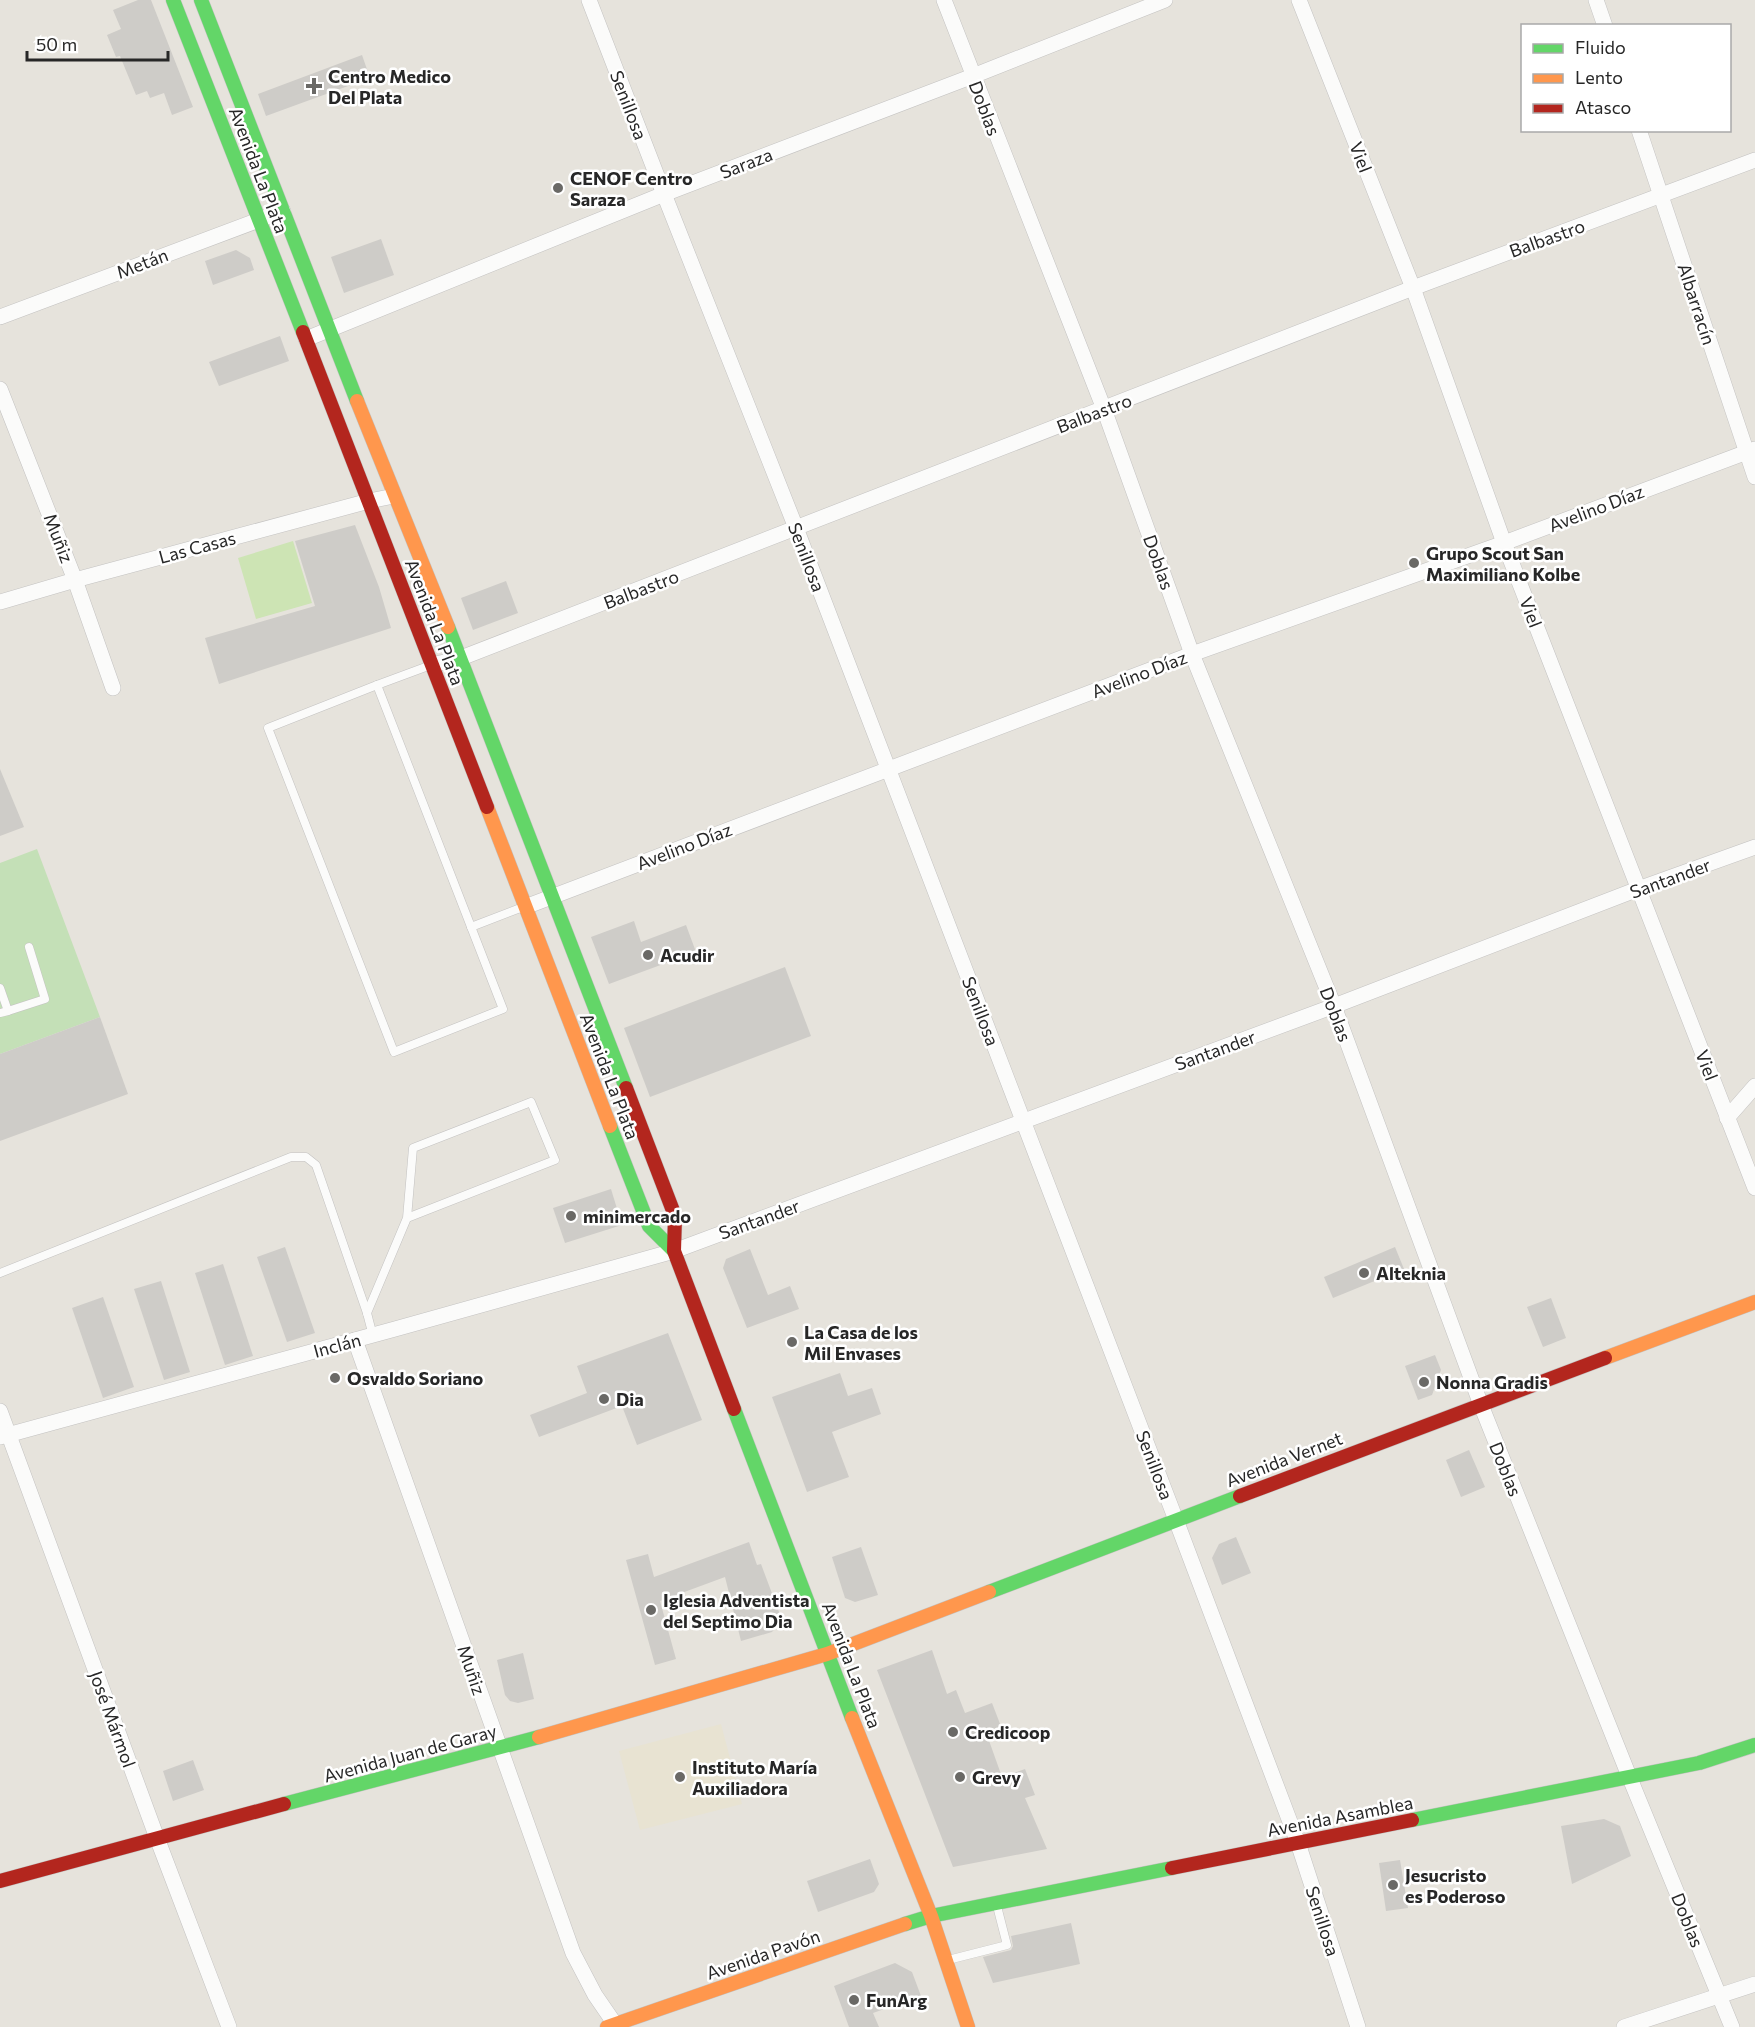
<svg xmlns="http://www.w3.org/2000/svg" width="1755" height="2027" font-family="Commissioner,sans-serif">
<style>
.education{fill:#e8e3d2}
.green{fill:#c4e0b7}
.pitch{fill:#cde4b4}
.building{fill:#ceccc8}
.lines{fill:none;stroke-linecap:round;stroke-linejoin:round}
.lane-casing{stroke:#c3c2c1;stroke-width:9}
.street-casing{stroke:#c3c2c1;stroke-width:16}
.fast-casing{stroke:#c3c2c1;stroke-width:15}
.slow-casing{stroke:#c3c2c1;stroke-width:15}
.jam-casing{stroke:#c3c2c1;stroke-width:15}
.lane{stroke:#fbfbfa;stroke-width:8}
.street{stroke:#fbfbfa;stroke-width:15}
.fast{stroke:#63d668;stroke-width:14}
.slow{stroke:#ff974d;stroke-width:14}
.jam{stroke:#b3261e;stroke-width:14}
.poi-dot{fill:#6a6966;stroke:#fff;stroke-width:2}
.labels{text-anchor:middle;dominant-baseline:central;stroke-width:5;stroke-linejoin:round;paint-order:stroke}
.poi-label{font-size:18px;font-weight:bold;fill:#272727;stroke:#fff;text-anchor:start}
.street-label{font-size:18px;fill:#272727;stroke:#fff}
</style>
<rect width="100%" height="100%" fill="#e6e3dc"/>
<polygon class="education" points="721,1724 742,1804 640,1830 619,1751"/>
<polygon class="green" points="37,849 100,1017 0,1054 0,863"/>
<polygon class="pitch" points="293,541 312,603 256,619 238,558"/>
<g class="building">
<polygon points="138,0 151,0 193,107 172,115 164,93 150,98 147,91 136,95 120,56 116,57 107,35 121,29 113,10"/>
<polygon points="362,55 370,78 266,116 258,94"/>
<polygon points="381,239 394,275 344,293 331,257"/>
<polygon points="236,250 250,258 254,270 213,285 205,261"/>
<polygon points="280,336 289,361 219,386 209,362"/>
<polygon points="355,525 379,587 391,628 219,684 205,638 315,606 295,541"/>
<polygon points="506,581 518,613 473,630 461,598"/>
<polygon points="0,769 24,827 0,836"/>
<polygon points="634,921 641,942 686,925 696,952 609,984 591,937"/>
<polygon points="785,967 811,1036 650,1097 624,1028"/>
<polygon points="100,1017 128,1094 0,1141 0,1054"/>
<polygon points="611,1189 622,1225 565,1243 553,1208"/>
<polygon points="285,1247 315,1333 287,1342 257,1257"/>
<polygon points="1395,1247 1404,1269 1333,1298 1324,1277"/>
<polygon points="750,1249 768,1295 790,1286 799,1309 747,1328 723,1268 726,1259"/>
<polygon points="223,1264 253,1356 225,1365 195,1273"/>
<polygon points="161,1281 190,1372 164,1380 134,1289"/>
<polygon points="103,1297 134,1387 103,1398 72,1308"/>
<polygon points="1551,1298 1566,1338 1543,1347 1527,1307"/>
<polygon points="668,1333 702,1420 637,1445 622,1406 539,1437 530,1415 587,1393 577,1366"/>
<polygon points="1435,1355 1441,1370 1432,1395 1418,1400 1405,1366"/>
<polygon points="840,1373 848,1396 872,1388 881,1414 832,1432 849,1477 807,1492 772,1397"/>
<polygon points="1469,1450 1485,1487 1461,1497 1446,1460"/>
<polygon points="1236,1537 1251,1573 1222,1585 1212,1558 1219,1544"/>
<polygon points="749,1542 757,1565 761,1564 782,1620 772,1632 741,1641 725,1577 660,1601 676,1659 655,1665 626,1560 648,1554 654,1577"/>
<polygon points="861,1547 878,1595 855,1602 845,1598 832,1557"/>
<polygon points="932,1650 947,1694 956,1690 965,1713 992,1703 1002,1729 987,1735 1002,1777 1025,1769 1035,1795 1025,1798 1047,1849 953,1867 877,1670"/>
<polygon points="523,1653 534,1699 518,1703 510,1701 505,1695 497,1660"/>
<polygon points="193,1760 204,1790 173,1801 163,1771"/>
<polygon points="1604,1819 1620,1826 1631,1856 1572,1884 1561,1826"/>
<polygon points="870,1859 879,1884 874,1892 818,1912 807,1881"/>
<polygon points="1400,1860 1408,1908 1386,1911 1379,1863"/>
<polygon points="1071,1923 1080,1964 993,1983 983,1957 1011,1950 1013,1946 1011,1936"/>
<polygon points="895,1963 912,1972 921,1996 873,2013 879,2027 849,2027 834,1986"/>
</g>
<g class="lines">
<defs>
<g id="lane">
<polygon points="377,685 503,1009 394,1052 268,728"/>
<polyline points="377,685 431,665"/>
<polyline points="471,927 523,907"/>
<polyline points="0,988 8,1011 0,1013"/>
<polyline points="8,1011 45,999 29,947"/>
<polyline points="0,1273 291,1157 306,1157 316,1165 367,1313 373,1336"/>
<polyline points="367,1313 407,1218 413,1148 531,1102 555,1160 407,1218"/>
<polyline points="948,1960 1007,1945 997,1906"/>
</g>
<g id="street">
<polyline points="589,0 664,194 796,528 1176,1520 1298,1843 1358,2027"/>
<polyline points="944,0 1104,409 1192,654 1334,1006 1481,1405 1629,1776 1732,2027"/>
<polyline points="1299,0 1413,288 1504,543 1755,1188"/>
<polyline points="1596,0 1605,26"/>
<polyline points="1639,130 1755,477"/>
<polyline points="0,317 283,211"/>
<polyline points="306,339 664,194 973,76 1165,0"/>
<polyline points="0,389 75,580 113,688"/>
<polyline points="0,602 75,580 369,501 394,496"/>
<polyline points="432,665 461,658 1413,288 1755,160"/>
<polyline points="525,907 1192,654 1504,543 1755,449"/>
<polyline points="1727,1118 1755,1086"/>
<polyline points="355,1340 573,1953 595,1995 617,2027"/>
<polyline points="0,1411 157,1838 229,2027"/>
<polyline points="0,1437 395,1329 674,1251 1334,1006 1638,889 1755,847"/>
<polyline points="1624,2027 1755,1984"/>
</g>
<g id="fast">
<polyline points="173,0 303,332"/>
<polyline points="201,0 357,401"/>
<polyline points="448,627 626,1088"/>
<polyline points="610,1126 649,1226 674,1251"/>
<polyline points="734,1409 852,1718"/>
<polyline points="989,1592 1240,1496"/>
<polyline points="284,1804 539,1737"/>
<polyline points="1412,1820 1699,1763 1755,1745"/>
<polyline points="905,1924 931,1916 1172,1868"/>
</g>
<g id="slow">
<polyline points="357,401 448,627"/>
<polyline points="487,807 610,1126"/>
<polyline points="1605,1358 1755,1302"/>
<polyline points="852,1718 931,1916 968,2027"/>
<polyline points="539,1737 827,1654 989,1592"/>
<polyline points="607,2027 905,1924"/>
</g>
<g id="jam">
<polyline points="303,332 487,807"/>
<polyline points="626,1088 675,1216 674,1251 734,1409"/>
<polyline points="1240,1496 1605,1358"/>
<polyline points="1172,1868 1412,1820"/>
<polyline points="0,1881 284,1804"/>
</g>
</defs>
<use href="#lane" class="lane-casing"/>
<use href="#street" class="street-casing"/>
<use href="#fast" class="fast-casing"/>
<use href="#slow" class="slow-casing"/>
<use href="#jam" class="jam-casing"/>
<use href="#lane" class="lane"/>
<use href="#street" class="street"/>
<use href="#fast" class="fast"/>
<use href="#slow" class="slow"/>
<use href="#jam" class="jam"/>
</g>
<g class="poi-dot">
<path d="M311 77h6v6h6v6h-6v6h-6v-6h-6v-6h6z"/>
<circle cx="558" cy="188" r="6"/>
<circle cx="1414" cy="563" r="6"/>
<circle cx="648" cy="955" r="6"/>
<circle cx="571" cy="1216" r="6"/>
<circle cx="1364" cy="1273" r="6"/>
<circle cx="792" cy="1342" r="6"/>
<circle cx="335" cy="1378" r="6"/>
<circle cx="1424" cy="1382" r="6"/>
<circle cx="604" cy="1399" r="6"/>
<circle cx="651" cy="1610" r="6"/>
<circle cx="953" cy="1732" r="6"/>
<circle cx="680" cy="1777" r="6"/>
<circle cx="960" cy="1777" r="6"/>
<circle cx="1393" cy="1885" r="6"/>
<circle cx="854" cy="2000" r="6"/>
</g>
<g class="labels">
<g class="poi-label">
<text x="328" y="76">Centro Medico<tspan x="328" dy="21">Del Plata</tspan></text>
<text x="570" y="178">CENOF Centro<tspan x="570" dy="21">Saraza</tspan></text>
<text x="1426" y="553">Grupo Scout San<tspan x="1426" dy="21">Maximiliano Kolbe</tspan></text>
<text x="660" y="955">Acudir</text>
<text x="583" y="1216">minimercado</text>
<text x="1376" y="1273">Alteknia</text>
<text x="804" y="1332">La Casa de los<tspan x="804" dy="21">Mil Envases</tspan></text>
<text x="347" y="1378">Osvaldo Soriano</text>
<text x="1436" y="1382">Nonna Gradis</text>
<text x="616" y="1399">Dia</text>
<text x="663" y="1600">Iglesia Adventista<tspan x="663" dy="21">del Septimo Dia</tspan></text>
<text x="965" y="1732">Credicoop</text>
<text x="692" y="1767">Instituto María<tspan x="692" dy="21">Auxiliadora</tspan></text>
<text x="972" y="1777">Grevy</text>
<text x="1405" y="1875">Jesucristo<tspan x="1405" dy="21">es Poderoso</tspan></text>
<text x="866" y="2000">FunArg</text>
</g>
<g class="street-label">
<text transform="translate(629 105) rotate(69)">Senillosa</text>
<text transform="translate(985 108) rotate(69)">Doblas</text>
<text transform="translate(1361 157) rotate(69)">Viel</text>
<text transform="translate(746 163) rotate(-21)">Saraza</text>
<text transform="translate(259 170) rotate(69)">Avenida La Plata</text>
<text transform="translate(1547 238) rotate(-20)">Balbastro</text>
<text transform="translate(142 263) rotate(-21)">Metán</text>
<text transform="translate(1697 304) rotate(72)">Albarracín</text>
<text transform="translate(1094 413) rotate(-21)">Balbastro</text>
<text transform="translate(1596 508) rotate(-21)">Avelino Díaz</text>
<text transform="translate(59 538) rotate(69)">Muñiz</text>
<text transform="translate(197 547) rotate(-15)">Las Casas</text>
<text transform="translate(807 557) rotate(69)">Senillosa</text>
<text transform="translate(1159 562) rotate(70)">Doblas</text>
<text transform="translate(641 589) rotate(-21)">Balbastro</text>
<text transform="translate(1531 612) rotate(69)">Viel</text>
<text transform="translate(435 622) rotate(69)">Avenida La Plata</text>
<text transform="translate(1139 674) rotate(-21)">Avelino Díaz</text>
<text transform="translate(684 846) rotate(-21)">Avelino Díaz</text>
<text transform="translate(1670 878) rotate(-20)">Santander</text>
<text transform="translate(981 1011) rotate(69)">Senillosa</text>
<text transform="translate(1336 1014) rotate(69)">Doblas</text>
<text transform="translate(1215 1050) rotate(-20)">Santander</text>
<text transform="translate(1707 1065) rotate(69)">Viel</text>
<text transform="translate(610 1076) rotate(69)">Avenida La Plata</text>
<text transform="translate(759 1219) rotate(-20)">Santander</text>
<text transform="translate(337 1345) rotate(-15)">Inclán</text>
<text transform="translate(1284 1459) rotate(-21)">Avenida Vernet</text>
<text transform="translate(1155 1465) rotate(69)">Senillosa</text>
<text transform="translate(1506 1469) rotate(68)">Doblas</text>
<text transform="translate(852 1665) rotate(69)">Avenida La Plata</text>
<text transform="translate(472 1670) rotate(71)">Muñiz</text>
<text transform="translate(113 1719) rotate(70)">José Mármol</text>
<text transform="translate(410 1753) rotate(-15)">Avenida Juan de Garay</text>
<text transform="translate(1340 1816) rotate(-11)">Avenida Asamblea</text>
<text transform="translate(1688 1920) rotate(68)">Doblas</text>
<text transform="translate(1323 1921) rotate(72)">Senillosa</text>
<text transform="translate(763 1954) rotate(-19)">Avenida Pavón</text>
</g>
</g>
<rect x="1521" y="24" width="210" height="108" fill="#ffffff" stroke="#a9a9a9" stroke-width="1.5"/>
<rect x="1533" y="44" width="30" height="9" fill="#63d668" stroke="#a9a9a9" stroke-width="1.5"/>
<text x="1575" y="54" font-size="18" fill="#272727">Fluido</text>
<rect x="1533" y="74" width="30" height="9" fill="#ff974d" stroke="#a9a9a9" stroke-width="1.5"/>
<text x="1575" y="84" font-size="18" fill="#272727">Lento</text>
<rect x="1533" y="104" width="30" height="9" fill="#b3261e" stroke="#a9a9a9" stroke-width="1.5"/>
<text x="1575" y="114" font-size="18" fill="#272727">Atasco</text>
<path d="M27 51v9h141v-9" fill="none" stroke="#272727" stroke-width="3"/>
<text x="36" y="51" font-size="18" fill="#272727" stroke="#ffffff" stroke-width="4.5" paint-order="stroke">50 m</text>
</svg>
